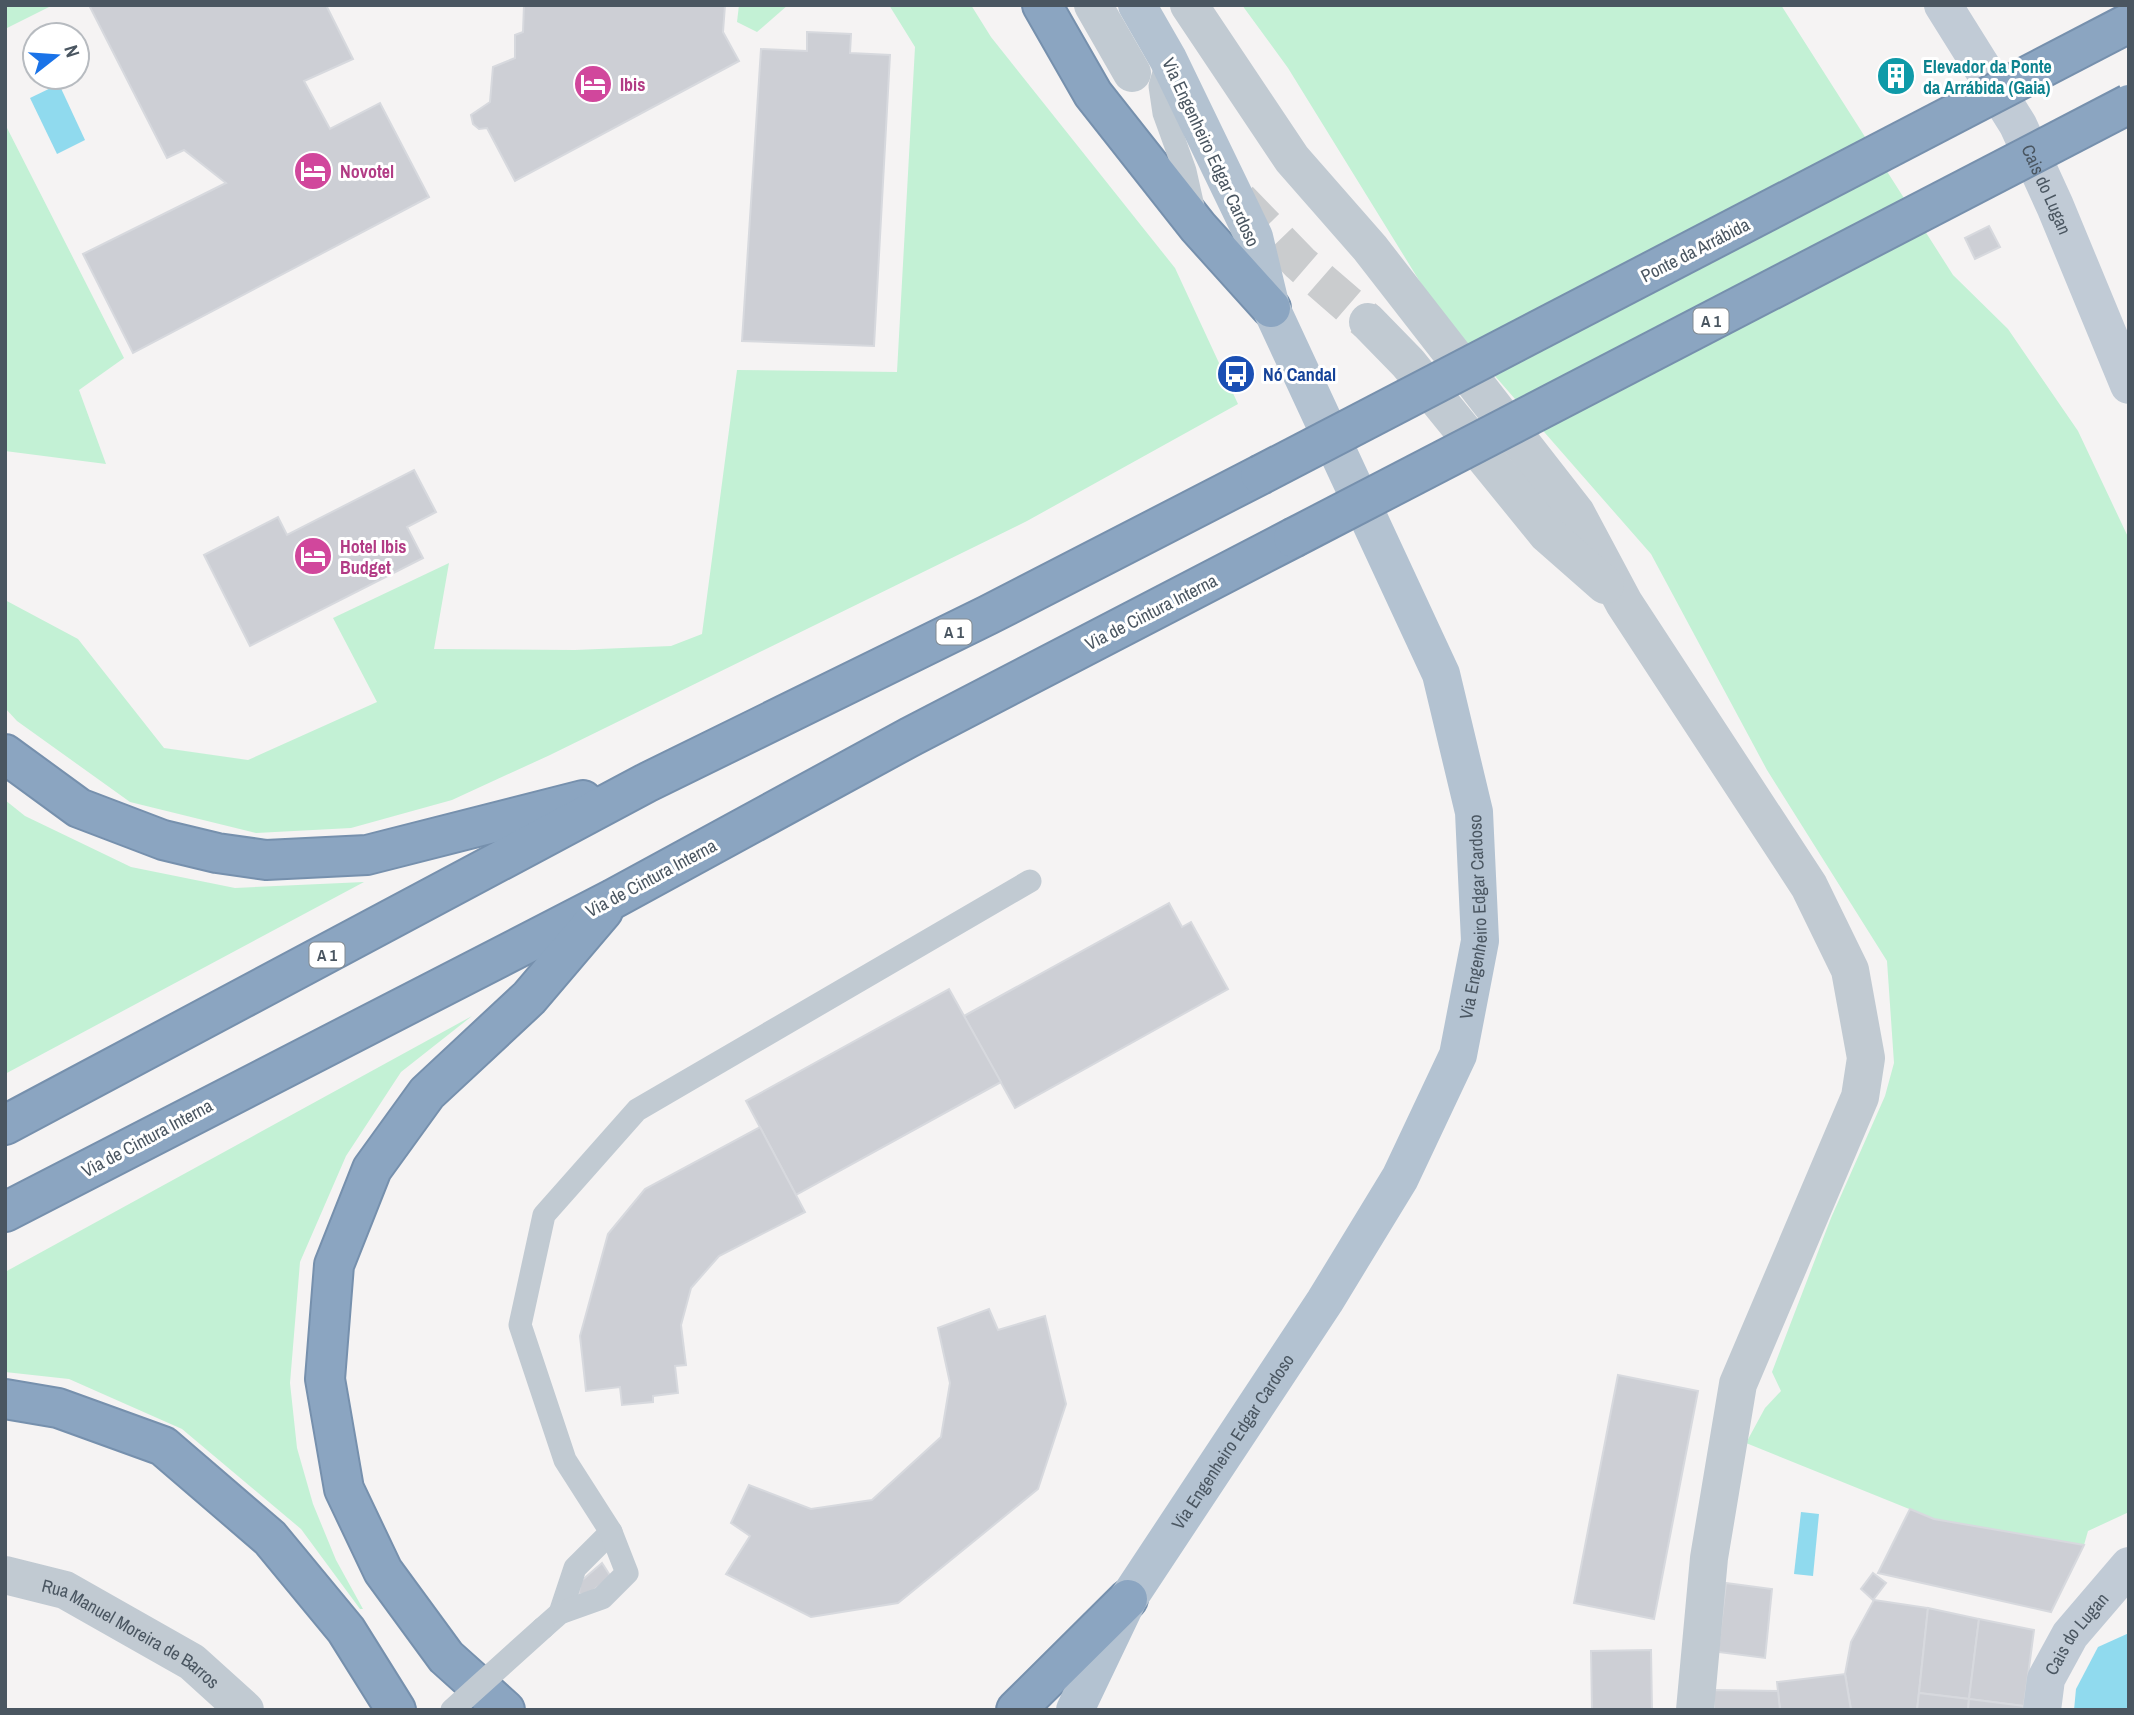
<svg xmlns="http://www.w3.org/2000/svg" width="2134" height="1715" font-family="'Archivo Narrow',sans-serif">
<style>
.green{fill:#c3f1d5}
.water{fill:#90daee}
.pier{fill:#f5f3f3}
.building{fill:#cdcfd5;stroke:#d7d9de;stroke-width:2}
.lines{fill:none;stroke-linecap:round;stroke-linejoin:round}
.tertiary-tunnel{stroke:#caccce;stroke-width:38;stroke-dasharray:38 19;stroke-linecap:butt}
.motorway-casing{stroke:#7690ad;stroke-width:42}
.service{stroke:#c1cad2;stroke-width:23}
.tertiary{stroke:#c1cad2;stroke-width:38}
.secondary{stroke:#c1cbd6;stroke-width:38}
.primary{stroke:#b3c2d1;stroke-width:38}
.motorway{stroke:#8ba5c1;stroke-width:38}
.motorway-bridge-casing{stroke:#7690ad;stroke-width:42;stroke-linecap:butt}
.service-bridge{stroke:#c1cad2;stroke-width:23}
.motorway-bridge{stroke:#8ba5c1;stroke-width:38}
.labels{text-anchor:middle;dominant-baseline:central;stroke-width:6;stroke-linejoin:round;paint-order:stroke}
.shield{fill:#fff;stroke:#808990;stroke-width:2}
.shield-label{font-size:16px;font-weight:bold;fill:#4a5661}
.culture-label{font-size:18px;font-weight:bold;fill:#0d838f;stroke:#fff;text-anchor:start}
.hotel-label{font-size:18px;font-weight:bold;fill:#b23c85;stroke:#fff;text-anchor:start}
.street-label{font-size:18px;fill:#4a5661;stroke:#fff}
.transit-label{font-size:18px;font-weight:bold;fill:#164399;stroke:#fff;text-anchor:start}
</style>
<rect width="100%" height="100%" fill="#f5f3f3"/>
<g class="green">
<polygon points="5,5 53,5 5,29"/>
<polygon points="739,5 788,5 757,32 737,22"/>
<polygon points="889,5 971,5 991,37 1175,268 1238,404 1027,521 550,755 452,800 351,828 256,833 130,802 17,721 5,708 5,600 78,639 164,748 248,760 377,702 333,618 449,563 434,649 575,650 671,646 702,634 737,370 897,372 915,47"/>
<polygon points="1242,5 1781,5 1953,275 2008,329 2078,431 2129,539 2129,1512 2088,1531 2084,1545 1934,1519 1746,1443 1765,1408 1781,1391 1772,1372 1831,1218 1885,1096 1894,1063 1887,961 1767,770 1651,554 1438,311 1288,68"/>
<polygon points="5,124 124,358 79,390 106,464 5,451"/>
<polygon points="5,800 25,816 131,867 235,888 364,882 5,1074"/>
<polygon points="472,1016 401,1072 346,1156 300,1262 290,1383 297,1448 313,1504 336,1560 363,1609 360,1609 301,1529 182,1429 69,1379 5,1372 5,1272"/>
</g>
<g class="water">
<polygon points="59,84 85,140 57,154 30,98"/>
<polygon points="1801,1512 1819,1514 1813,1576 1794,1574"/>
<polygon points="2129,1633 2129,1710 2074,1710 2076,1689 2098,1647"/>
</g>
<polygon class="pier" points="2058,5 2129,5 2129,153 2093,171 2020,25"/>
<g class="building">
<polygon points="89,5 326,5 353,59 304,81 330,129 380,103 429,197 133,353 83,254 226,183 184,150 167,158"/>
<polygon points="524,5 725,5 723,32 739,61 515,181 487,128 479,129 473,124 471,115 490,102 493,67 515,58 515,35 523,32"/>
<polygon points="807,32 851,34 850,53 890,55 874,346 742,341 761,49 807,51"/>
<polygon points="1903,59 1914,81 1889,93 1878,71"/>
<polygon points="1989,226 2000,247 1975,259 1965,238"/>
<polygon points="414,470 436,512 407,527 423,558 250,646 204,555 278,517 287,535"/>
<polygon points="1169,903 1182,927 1191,922 1228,989 1015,1108 964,1016"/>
<polygon points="949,989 1001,1082 796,1195 746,1101"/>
<polygon points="760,1127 805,1212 719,1256 691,1288 681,1325 686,1365 675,1366 678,1393 653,1396 653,1402 622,1405 620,1387 586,1391 580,1336 608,1234 645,1189"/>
<polygon points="989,1309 998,1330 1045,1316 1066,1404 1038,1489 898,1603 811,1617 726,1574 750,1536 731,1523 749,1485 811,1509 872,1500 941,1437 950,1383 938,1328"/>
<polygon points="1618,1375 1698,1391 1654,1619 1574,1603"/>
<polygon points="1910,1509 1934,1519 2084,1545 2051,1612 1878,1573"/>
<polygon points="602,1563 611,1577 588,1594 579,1594 580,1582"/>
<polygon points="1873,1573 1886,1583 1873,1600 1861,1589"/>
<polygon points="1726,1583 1772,1589 1765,1658 1718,1652"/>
<polygon points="1874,1600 1928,1608 1917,1710 1851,1710 1845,1674 1851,1642"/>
<polygon points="1928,1608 1979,1619 1969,1699 1919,1693"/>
<polygon points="1979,1619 2034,1630 2024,1706 1969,1699"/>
<polygon points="1651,1650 1652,1710 1592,1710 1591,1651"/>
<polygon points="1845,1674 1851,1710 1780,1710 1777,1682"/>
<polygon points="1714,1690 1778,1691 1780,1710 1714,1710"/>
<polygon points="1919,1693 1969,1699 1968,1710 1917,1710"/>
<polygon points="1969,1699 2024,1706 2023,1710 1968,1710"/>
</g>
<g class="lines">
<polyline class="tertiary-tunnel" points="1239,200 1300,263 1368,322"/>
<defs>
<g id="motorway">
<polyline points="1042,5 1093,94 1198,227 1271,308"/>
<polyline points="5,754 79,808 163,840 217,853 266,860 367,855 583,800"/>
<polyline points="5,1125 646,783 988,615 1260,475"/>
<polyline points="5,1212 613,899 910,737 1293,538"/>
<polyline points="5,1399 58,1408 163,1446 270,1538 346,1630 396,1710"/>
<polyline points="505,1710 446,1657 383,1571 344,1489 325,1379 334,1265 372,1169 427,1093 529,998 603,911"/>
<polyline points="1016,1710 1128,1599"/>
</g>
</defs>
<use href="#motorway" class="motorway-casing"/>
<g class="service">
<polyline points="1168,59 1160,86 1164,113 1185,171 1194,211"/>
<polyline points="560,1613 575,1568 611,1532"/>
<polyline points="543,1628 560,1613 602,1598 627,1573 611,1532 565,1460 520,1325 544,1215 637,1110 1030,881"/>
</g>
<g class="tertiary">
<polyline points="1093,5 1132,73"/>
<polyline points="1189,5 1292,159 1370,248 1576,513 1624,603 1809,886 1850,970 1866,1058 1860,1097 1738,1384 1709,1558 1695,1710"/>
<polyline points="1368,322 1408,363 1547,534 1605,585"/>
<path id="s1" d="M5,1575L65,1590L192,1662L245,1710"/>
</g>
<g class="secondary">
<path id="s2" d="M1943,5L2018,125L2055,206L2129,385"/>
<path id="s3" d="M2042,1710L2046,1679L2070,1635L2129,1566"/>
</g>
<path class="primary" id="s4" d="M1075,1710L1128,1599L1325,1301L1400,1178L1458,1055L1480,941L1474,812L1441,674L1271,308L1254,237L1168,59L1137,5"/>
<use href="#motorway" class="motorway"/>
<defs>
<g id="motorway-bridge">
<polyline points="1260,475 2129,23"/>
<polyline points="1293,538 2129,104"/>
</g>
</defs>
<use href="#motorway-bridge" class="motorway-bridge-casing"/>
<polyline class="service-bridge" points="452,1710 543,1628"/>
<use href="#motorway-bridge" class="motorway-bridge"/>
</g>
<defs>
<symbol id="building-disc" viewBox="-11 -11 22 22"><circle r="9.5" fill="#0f9aa8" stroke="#fff"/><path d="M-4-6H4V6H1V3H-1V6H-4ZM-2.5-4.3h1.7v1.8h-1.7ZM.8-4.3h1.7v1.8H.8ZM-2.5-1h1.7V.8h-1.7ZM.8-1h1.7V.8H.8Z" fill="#fff"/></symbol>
<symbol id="hotel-disc" viewBox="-11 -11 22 22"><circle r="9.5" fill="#d1479c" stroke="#fff"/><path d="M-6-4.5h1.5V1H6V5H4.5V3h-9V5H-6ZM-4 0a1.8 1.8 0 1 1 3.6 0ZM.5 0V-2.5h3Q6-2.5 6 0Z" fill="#fff"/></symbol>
<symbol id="bus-disc" viewBox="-11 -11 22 22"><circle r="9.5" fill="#1a4fb4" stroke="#fff"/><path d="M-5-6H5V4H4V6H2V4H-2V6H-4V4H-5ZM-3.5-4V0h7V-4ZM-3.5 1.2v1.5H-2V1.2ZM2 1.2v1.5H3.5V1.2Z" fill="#fff"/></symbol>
</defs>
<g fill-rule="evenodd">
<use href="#building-disc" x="1874" y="54" width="44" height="44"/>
<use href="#hotel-disc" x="571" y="62" width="44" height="44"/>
<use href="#hotel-disc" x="291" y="149" width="44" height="44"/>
<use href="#bus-disc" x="1214" y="352" width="44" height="44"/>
<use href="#hotel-disc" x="291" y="534" width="44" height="44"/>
</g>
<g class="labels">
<g class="shield">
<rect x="1693.5" y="308.5" width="35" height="25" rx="5"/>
<rect x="936.5" y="619.5" width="35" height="25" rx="5"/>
<rect x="309.5" y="942.5" width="35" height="25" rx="5"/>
</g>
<g class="shield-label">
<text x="1711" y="321">A 1</text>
<text x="954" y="632">A 1</text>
<text x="327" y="955">A 1</text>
</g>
<g class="culture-label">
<text x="1923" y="66">Elevador da Ponte<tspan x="1923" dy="21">da Arrábida (Gaia)</tspan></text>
</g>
<g class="hotel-label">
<text x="620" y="84">Ibis</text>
<text x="340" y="171">Novotel</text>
<text x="340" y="546">Hotel Ibis<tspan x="340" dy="21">Budget</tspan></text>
</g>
<g class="street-label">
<text transform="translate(1211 152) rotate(65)">Via Engenheiro Edgar Cardoso</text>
<text stroke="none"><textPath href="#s2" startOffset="212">Cais do Lugan</textPath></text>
<text transform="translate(1695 250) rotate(-27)">Ponte da Arrábida</text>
<text transform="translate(1151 612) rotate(-27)">Via de Cintura Interna</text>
<text transform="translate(651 878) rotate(-28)">Via de Cintura Interna</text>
<text stroke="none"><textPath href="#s4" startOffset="900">Via Engenheiro Edgar Cardoso</textPath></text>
<text transform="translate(147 1138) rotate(-28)">Via de Cintura Interna</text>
<text stroke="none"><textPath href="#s4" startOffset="312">Via Engenheiro Edgar Cardoso</textPath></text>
<text stroke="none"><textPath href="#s3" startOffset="86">Cais do Lugan</textPath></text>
<text stroke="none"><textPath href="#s1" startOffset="140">Rua Manuel Moreira de Barros</textPath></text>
</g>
<g class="transit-label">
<text x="1263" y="374">Nó Candal</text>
</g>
</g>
<rect width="2134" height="1715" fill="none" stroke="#4a5661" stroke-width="14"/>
<g transform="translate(56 56) rotate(73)"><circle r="33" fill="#ffffff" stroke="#b7bbc0" stroke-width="2"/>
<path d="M0-5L12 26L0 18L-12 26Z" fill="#1a73e8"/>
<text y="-10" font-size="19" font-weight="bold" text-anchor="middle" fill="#4a5661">N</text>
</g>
</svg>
